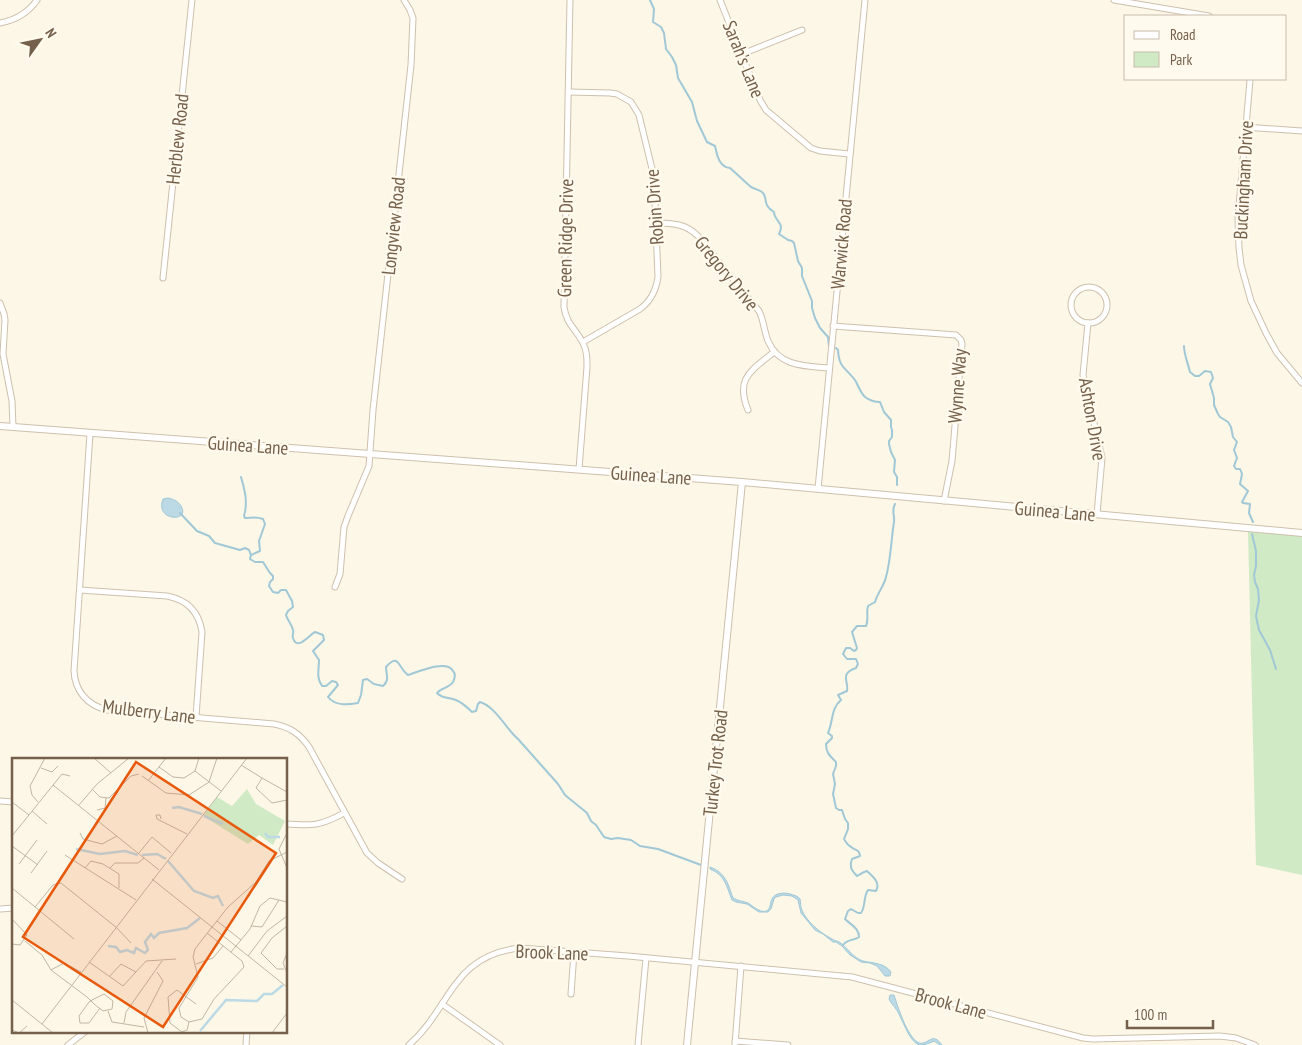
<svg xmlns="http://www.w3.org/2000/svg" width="1302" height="1045" font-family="'PT Sans Narrow',sans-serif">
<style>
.green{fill:#cfeac5}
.water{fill:#bbdae6;stroke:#a1c8d7}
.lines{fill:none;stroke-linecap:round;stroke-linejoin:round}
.stream{stroke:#a1c8d7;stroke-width:2}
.minor-casing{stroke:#cec0ad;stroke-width:7}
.tertiary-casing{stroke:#cec0ad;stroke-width:8}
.minor{stroke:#fff;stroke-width:5}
.tertiary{stroke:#fff;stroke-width:6}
.labels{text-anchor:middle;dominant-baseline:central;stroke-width:4.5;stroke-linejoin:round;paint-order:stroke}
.street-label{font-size:19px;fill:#75604b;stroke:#fffaed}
.inset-river{fill:none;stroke:#bbdae6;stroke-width:2.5}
.inset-road{fill:none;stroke:#c2b6a4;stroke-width:1}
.view{fill:#e8590c;fill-opacity:0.15;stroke:#e8590c;stroke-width:2.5}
.inset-edge{fill:none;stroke:#75604b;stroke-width:2.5}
</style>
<rect width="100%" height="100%" fill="#fcf7e7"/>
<polygon class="green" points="1248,532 1302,535 1302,875 1256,865"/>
<g class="water">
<path d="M168,498C173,499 178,501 181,506C191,523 154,521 163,499Z"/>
<path d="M710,867C726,873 728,884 733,898C738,901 743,901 748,903C753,906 762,915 768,910C771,907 770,902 772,899C775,892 787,892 793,895C795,895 799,897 800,899C801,902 800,907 802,910C804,916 811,924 816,928C819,931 828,937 832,939C835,941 839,941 842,944C849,950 854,958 863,961C872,963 885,963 891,972L890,976H885L877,966L870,963L861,962L850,955L842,946L836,942H833L823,934L815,930L801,913L798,900L792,896L783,895L776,897L774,899L771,909L768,912H759L747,904L736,902L732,900C726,885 725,875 710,869Z"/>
<path d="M890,995H894C898,1007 907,1037 919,1043C929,1045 932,1031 942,1045H940L934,1041C930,1043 925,1045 920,1045C909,1043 902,1017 896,1009C894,1006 890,1002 889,999C889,998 890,996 890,995Z"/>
</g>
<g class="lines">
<g class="stream">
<path d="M650,0L654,9L653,22L661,27L664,33L666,49L672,57L676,65L678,78L692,102L697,121L707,142L715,146C717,155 719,167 730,168C737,174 744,181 751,187C755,189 759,190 762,192C769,198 761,204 774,212C774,219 781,222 781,227C781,230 780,232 779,234L788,240L792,241L794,243L798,261L802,268V276L812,301V308L815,318L820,328L828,337L829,346"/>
<path d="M1184,346C1184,355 1188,363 1190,372L1195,376H1199L1205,371L1211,372L1213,378L1210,384L1214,398V405L1218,414L1220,417L1228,422L1231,427L1233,437L1237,442L1234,450L1237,458L1234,466L1236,469H1240L1242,474L1240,484L1248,491L1242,502L1243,503L1250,504L1249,513L1253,522"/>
<path d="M836,348L838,350C839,368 845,367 855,380C858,385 860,392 865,397C869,400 875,402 880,402L884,412L891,420V427L892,430V437L889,441V444L891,452L895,460L894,472L897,477V485"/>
<path d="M241,477C245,491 248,502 244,516L245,518C252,518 255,516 263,519L265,524L259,541L260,551L251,555L250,559L255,562H263L270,573L273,576V579L270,582L269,586L273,592L278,593L281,590H286L292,601L293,607L288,611L286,615C287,620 292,624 293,630C294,632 292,635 293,638C297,652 310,634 315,632L323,635L324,640L313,651L319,660C319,670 316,677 322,686H326L332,681L336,682L338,685L328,697C335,706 347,705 358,703L361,695L363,680L367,679L374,684L383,686C390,680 386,675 386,667C399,652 398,668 408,675C418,672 446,659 453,671C456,674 455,678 453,682C449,688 441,688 437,693C442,699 449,697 456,700C463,703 467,707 472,712L476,711L478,704L480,702C496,707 506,729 518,739L558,784L565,795L587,813L591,821L596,825L604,837L611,839L618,838L631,840L640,846L658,849L701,865"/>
<polyline points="180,513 197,531 209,536 215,543 240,550 245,548 249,550 251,555"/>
<polyline points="1252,534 1256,551 1256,566 1254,575 1255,582 1258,589 1259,600 1256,616 1259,630 1270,650 1276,669"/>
<path d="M843,945C847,939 853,941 859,937C859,928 851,925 845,919L848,911L851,909L858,913H861C866,906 863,897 868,890L876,891C881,882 872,876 867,871C863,872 861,874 857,876C852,871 849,867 852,859L860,856C859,849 856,851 851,847C847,845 846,842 844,839L848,829V823L845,819L842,810H839L836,808L833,794L835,784L833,774L836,766V762C830,756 826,753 826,744L832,738V736L828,733C833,722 831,708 841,700L838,695L847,691C849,681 839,674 856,668L858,664L856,659H847L843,654L846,648H850L854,651L856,650L857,648L852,632L857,626H866C869,620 866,612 868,606L875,602C878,592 884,586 886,577C891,559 891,540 894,522C895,514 891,512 895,504"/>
</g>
<defs>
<g id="minor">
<path d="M570,0L564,307C567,326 575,327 583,343C587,351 587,358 587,367L579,469"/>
<polyline points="720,0 760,100 766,110 811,148 820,151 849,154"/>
<polyline points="1114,0 1209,16"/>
<path d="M0,23C16,20 28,13 37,0"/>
<polyline points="742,54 802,30"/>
<polyline points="1250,80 1238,218 1239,248 1241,265 1251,301 1266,333 1277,353 1302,383"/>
<path d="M569,92L610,93L617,94L631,102L639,115L654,177L658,277C656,291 651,301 640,309L583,342"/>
<polyline points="1245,127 1302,131"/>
<path d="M656,223C673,223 686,224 698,236L759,311C764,321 764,331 768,341C779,367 806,366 829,368"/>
<polyline points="163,278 192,0"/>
<circle cx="1089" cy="305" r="18"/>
<polyline points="0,303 4,314 5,320 3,354 12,401 13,427"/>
<polyline points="1088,323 1083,375 1102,458 1097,514"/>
<polyline points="833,326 956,335 961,340 962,344 952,461 944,501"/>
<path d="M748,410C735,378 751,371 774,352"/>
<path d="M90,434L74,671C75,691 87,705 107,710L274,724C290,727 300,734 309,747L367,853L378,863L402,879"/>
<polyline points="818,489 865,0"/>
<polyline points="335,587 340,574 344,527 348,516 369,466 373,410 411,65 413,18 410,10 404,0"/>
<path d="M80,590L167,596C188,600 199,612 202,632L196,717"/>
<polyline points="0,801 14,802"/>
<path d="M286,824C313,826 320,826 344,813"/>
<polyline points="0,909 14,908"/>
<polyline points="571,994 574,952"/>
<polyline points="442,1004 500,1045"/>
<polyline points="735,1041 788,1045"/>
<polyline points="68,1045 86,1031"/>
<polyline points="246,1045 247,1031"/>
<path d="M409,1045C451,1008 452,955 520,948L628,956L852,977L1083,1038L1093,1039L1220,1036L1236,1038L1255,1045"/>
<polyline points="638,1045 646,958"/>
<polyline points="735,1045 741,966"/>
</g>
<g id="tertiary">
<polyline points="0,426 742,482 1302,533"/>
<polyline points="687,1045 742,482"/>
</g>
</defs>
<use href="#minor" class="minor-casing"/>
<use href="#tertiary" class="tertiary-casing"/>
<use href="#minor" class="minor"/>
<use href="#tertiary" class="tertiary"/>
</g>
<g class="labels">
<g class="street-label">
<text transform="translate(744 59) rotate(68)">Sarah's Lane</text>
<text transform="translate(177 139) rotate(-84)">Herblew Road</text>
<text transform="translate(1243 180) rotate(-87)">Buckingham Drive</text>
<text transform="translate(654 207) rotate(-94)">Robin Drive</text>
<text transform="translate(393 226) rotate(-84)">Longview Road</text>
<text transform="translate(565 238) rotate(-89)">Green Ridge Drive</text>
<text transform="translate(841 244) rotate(-85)">Warwick Road</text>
<text transform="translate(727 273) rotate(51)">Gregory Drive</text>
<text transform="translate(957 386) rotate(-86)">Wynne Way</text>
<text transform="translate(1093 419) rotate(80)">Ashton Drive</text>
<text transform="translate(248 445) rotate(4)">Guinea Lane</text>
<text transform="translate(651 475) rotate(4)">Guinea Lane</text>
<text transform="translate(1055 511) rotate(5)">Guinea Lane</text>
<text transform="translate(149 711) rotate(7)">Mulberry Lane</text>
<text transform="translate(715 763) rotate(-84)">Turkey Trot Road</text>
<text transform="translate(552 952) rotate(2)">Brook Lane</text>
<text transform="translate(951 1003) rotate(15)">Brook Lane</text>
</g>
</g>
<g transform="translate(12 758)">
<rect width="275" height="275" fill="#fcf7e7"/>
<path d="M235,31L244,46L273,63L261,87L247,77L236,86L191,58L205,39L220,48Z" fill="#cfeac5"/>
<path class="inset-river" d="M160,50L167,49L190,56M192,58L211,66M253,75L256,79H268M64,91L88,96L113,93L126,97M130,97L145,96L154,101M156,103L182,133L201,140L206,138L211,148M96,188L104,189L108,194L115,192L122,195L124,190L133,195L136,192L133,184L139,176L142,180L147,175L175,170L188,160M188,273L214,242L245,243L252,236H260L271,227"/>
<path class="inset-road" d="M82,0L99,15M229,7L250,20M147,9L161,19L172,20L183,13L187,0M29,10L40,14L46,8M183,13L209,33M130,18L154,35L177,37L197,24L205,0M136,23L154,0M41,27L147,112M80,31L88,39L97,40L119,18L127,16M275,34L250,20L244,30L260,45L275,42M0,44L17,57M26,44L20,37L18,28L33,0M67,47L85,26L117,0M85,52L93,50L94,40M20,53L35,66M149,61L148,57H144L145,61L175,76M68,75L71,81L90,86L105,78M275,75L267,91L275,110M0,78L50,16L58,18M0,88L26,107M127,95L140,79L159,95M53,97L124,142M7,106L25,82M73,110L79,103L91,106L107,116V130M98,110L103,105H126L132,100M19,115L35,93M140,121L275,229M0,130L62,181M23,149L41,127L49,125L105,170L119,185M0,161L15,177L8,187L0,186M205,163L229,182M239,168L250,169L267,142M214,171L223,159M195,175L230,203L232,209L202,241L190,261L177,264L169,259L167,250L186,219L181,199L183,191L193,178L216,149L244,124L257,103L275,94M13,183L30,197L39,212L75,239L82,246L91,253L100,251L101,243L92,236L80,242L79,243L77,244L67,258L68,265M219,194L238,171L248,148L258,140L275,144M275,195L271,205L275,215M236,198L255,173L275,158M77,204L111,228L134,203L164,201M184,206L201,200L211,188M272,211H265L249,195L260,180L275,168M39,212L52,205L69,214M97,219L109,206L124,214M0,242L41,275M96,253L100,264L132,269M177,264L175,272L170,274L158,265L156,239L165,232L184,246M68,265H77L88,250M112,265L114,254L150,203M30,266L235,0M0,272L7,275L15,268M136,275L132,260L151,223L145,214M260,275L275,255"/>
<path class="view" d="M124,4L264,95L151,269L11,179Z"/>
<rect width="275" height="275" class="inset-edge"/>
</g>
<rect x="1124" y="15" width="162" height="65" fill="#fffaed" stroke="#c8bcac"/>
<rect x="1134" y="31" width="25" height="8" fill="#ffffff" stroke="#c8bcac"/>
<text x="1170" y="40" font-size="15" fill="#75604b">Road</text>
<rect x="1134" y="52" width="25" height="15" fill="#cfeac5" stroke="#c8bcac"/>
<text x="1170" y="65" font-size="15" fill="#75604b">Park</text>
<g transform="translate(40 40) rotate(57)" stroke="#fffaed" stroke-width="4" paint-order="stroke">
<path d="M0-4L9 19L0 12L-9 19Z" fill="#75604b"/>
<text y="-8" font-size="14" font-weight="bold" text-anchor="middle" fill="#75604b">N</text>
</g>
<path d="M1127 1020v8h86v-8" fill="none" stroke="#75604b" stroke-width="2.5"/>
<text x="1134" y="1020" font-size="15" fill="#75604b" stroke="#fffaed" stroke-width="4" paint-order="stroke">100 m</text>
</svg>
